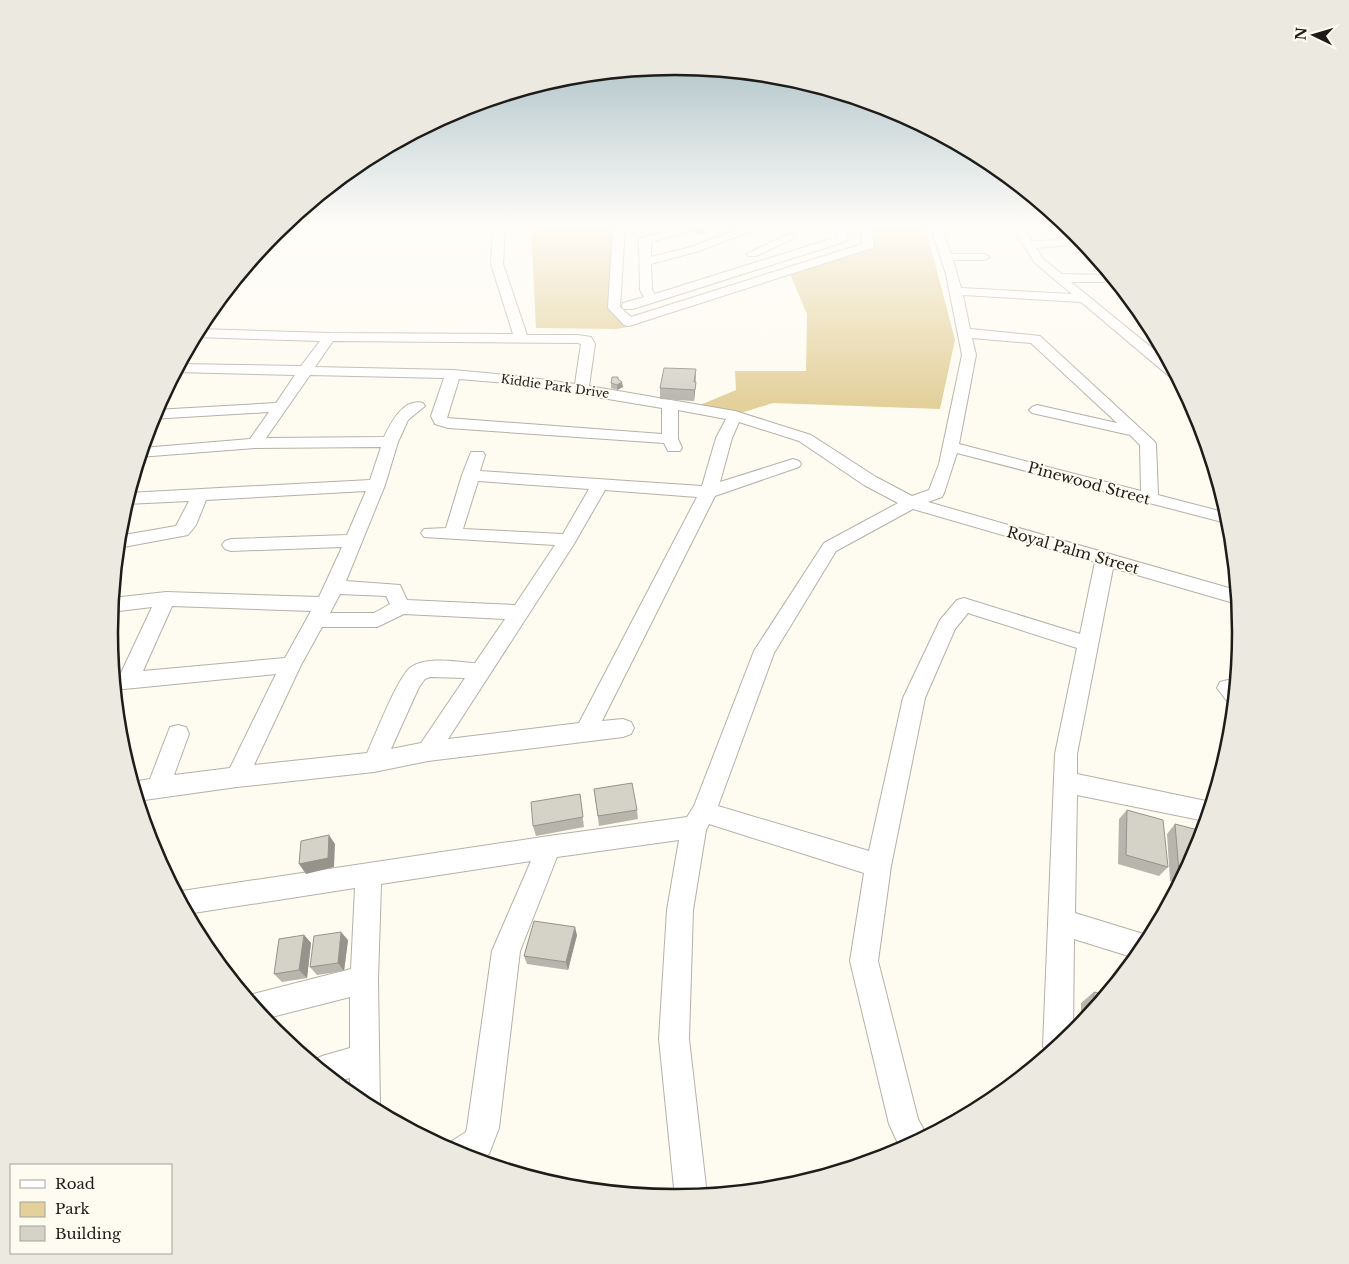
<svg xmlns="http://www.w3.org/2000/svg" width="1349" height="1264" font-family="'Libre Baskerville',serif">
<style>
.green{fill:#e3d09b}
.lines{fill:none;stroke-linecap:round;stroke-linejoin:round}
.minor-casing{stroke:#b4b1a8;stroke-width:2}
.minor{fill:#fff;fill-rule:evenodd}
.wall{fill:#b7b5ac}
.shaded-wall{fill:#95938c}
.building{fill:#d5d2c8;stroke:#95938c}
.labels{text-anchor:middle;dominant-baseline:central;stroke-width:4;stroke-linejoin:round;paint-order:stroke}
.far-street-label{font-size:12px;fill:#1d1c18;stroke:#fefbf1}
.street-label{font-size:15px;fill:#1d1c18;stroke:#fefbf1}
.rim{fill:none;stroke:#1d1c18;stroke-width:2.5}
</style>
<rect width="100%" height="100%" fill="#fefbf1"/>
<g class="green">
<polygon points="531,228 614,228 612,293 608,309 628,327 617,329 536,328"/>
<polygon points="871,228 925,228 927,233 955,340 940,409 773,403 744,412 730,413 700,405 736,390 735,371 806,371 807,314 790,274 875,247"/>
</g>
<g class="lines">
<defs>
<g id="minor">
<path d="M493,228H505L503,264L527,335H578L591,337L595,344L589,386L735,411L811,435L876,477L912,496L929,490L939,464L962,355L946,274L931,228H941L951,254H984L990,257L984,260H953L961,288L1072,294L1035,263L1012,228H1023L1032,241L1073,240L1075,242L1069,245L1036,248L1043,259L1062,274L1107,275L1109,278L1107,281L1103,282H1071L1168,361L1177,378L1170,377L1081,302L963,295L970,329L1040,336L1154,441L1156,444L1158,495L1227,513L1230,524L957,453L944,493L942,497L928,502L1236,590L1237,604L1113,568L1077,754V774L1211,802L1205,821L1077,795L1075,913L1150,936L1135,958L1074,939L1073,1034L1047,1055L1043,1046L1055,754L1077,648L968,613L955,629L925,698L891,866L878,961L918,1119L927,1136L901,1150L889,1124L850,961L864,873L709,824L706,830L693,910L689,1039L707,1195L675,1198L659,1039L667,910L679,840L557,857L520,951L499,1128L489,1154L478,1161L458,1155L445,1148L447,1144L466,1132L467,1128L492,951L531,861L381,884L378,980L380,1105L378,1112L360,1102L350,1094V1078L335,1082L311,1062L322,1056L350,1048V997L264,1019L245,996L351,969L355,888L187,914L175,892L549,836L687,817L694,806L754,651L824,543L898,503L864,485L799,441L739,422L732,438L720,482L793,459L799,461L801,464L799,467L715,496L602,721L623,719L631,722L634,728L631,734L623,737L428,761L374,772L237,787L137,801L132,782L150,779L170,727L178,725L186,727L189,734L174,775L230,768L276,674L114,690L113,674L121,673L152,607L111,612L112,598L166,592L319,597L342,547L231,551L225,549L222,545L225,541L231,539L347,535L366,491L206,500L196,525L188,535L118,548V536L176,526L189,501L126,504L128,493L370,480L381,447L255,448L139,457L142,448L250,439L269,412L151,419L155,410L276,403L295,375L175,372L179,364L301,366L320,341L194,337L198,329L329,333L513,334L491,264ZM972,338L1031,343L1117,423L1037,405L1032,407L1029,410L1032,413L1130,435L1140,445L1141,491L959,444L976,355ZM333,341L578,343L581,344L575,384L518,376L453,370L315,367ZM310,375L444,378L431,416L435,424L448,428L664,443L668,451H680L682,448L678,439V410L726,419L716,438L702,486L480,471L485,455L483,452H471L462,475L446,528L424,529L421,533L424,537L555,545L515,605L407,600L400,585L346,581L385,485L398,442L408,420L425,406L423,403C403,398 391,423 384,437L266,438ZM459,379L518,384L662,408V434L447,418ZM478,481L589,489L563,534L463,529ZM605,490L697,497L579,723L448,739L574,544ZM913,509L1095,562L1080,634L964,598L957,600L940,620L903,698L869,851L718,806L774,653L836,551ZM340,594L386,596L390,604L374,613H330ZM172,606L311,611L285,658L143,671ZM404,614L505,619L475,663C456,662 428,656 411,667C398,676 375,736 367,753L254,765L301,665L322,627H377ZM430,677L465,678L421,743L391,749L419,687L425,679Z"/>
<polygon points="613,228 625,228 620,307 631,317 862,244 861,228 871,228 874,246 872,248 629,326 624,325 608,308"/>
<polygon points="677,228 694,228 692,230 651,242 651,257 691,247 741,228 756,228 754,230 699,251 651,264 652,290 655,294 837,237 838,228 848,228 847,241 633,309 623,309 622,306 623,303 644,297 640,290 639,240 641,238"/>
<polygon points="789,234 793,235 795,237 793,239 756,256 748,256 746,254"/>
<polygon points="1228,680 1235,682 1233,702 1226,700 1217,688 1220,682"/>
</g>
</defs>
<use href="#minor" class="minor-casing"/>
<use href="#minor" class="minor"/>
</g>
<g class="wall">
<polygon points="692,228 705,228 705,232 698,235 692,232"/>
<polygon points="696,369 694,401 660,399 660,388"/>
<polygon points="618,379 623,387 617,390 611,388 611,383"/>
<polygon points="594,789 637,810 638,819 599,826"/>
<polygon points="581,804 584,827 536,836 533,826"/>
<polygon points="1127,810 1168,867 1159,876 1118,864 1119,819"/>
<polygon points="1175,824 1197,849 1179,883 1170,881 1167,834"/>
<polygon points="304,935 311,943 307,978 282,982 274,974"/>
<polygon points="577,935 568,970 527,964 524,956"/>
<polygon points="348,940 344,971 317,975 310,967"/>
<polygon points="1094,992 1105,995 1081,1024 1081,1003"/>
</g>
<g class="shaded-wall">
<polygon points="698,228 705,228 705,232 698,235"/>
<polygon points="696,369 695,393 694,401 694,382"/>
<polygon points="622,382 623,387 617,390 617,385"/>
<polygon points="329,835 335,844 334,867 306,874 299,864"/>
<polygon points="575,927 577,935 568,970 566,962"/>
<polygon points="341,932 348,940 344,971 338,963"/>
<polygon points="304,935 311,943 307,978 299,970"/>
</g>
<g class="building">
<polygon points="664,368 696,369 694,382 696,382 695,390 660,388"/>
<polygon points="612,377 618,377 618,379 622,382 617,385 611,383"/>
<polygon points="632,783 637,810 598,816 594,789"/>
<polygon points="580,794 583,817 533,826 531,802"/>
<polygon points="1127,810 1163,820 1168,867 1126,855"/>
<polygon points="1175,824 1202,831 1197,849 1184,873 1179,872"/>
<polygon points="329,835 328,858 299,864 301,841"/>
<polygon points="534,921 575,927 566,962 524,956"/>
<polygon points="341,932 338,963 310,967 314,936"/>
<polygon points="304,935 299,970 274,974 279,939"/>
<polygon points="1094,992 1105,995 1094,1009"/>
</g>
<linearGradient id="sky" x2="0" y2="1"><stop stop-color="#98b2ba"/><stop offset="0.56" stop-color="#fffdf9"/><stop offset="1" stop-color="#fffdf9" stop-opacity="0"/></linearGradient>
<rect width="1349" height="404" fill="url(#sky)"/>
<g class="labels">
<g class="far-street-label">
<text transform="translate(555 386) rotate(8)">Kiddie Park Drive</text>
</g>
<g class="street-label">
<text transform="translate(1089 483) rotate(15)">Pinewood Street</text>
<text transform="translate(1073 550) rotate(16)">Royal Palm Street</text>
</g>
</g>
<path d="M0 0H1349V1264H0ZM118 632a557 557 0 1 1 1114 0a557 557 0 1 1-1114 0Z" fill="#ece9e0" fill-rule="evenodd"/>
<path class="rim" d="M118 632a557 557 0 1 1 1114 0a557 557 0 1 1-1114 0Z"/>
<rect x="10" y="1164" width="162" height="90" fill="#fefbf1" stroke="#a4a29a"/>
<rect x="20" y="1180" width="25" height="8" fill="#ffffff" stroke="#a4a29a"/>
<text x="55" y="1189" font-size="15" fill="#1d1c18">Road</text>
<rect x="20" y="1202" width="25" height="15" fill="#e3d09b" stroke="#a4a29a"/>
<text x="55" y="1214" font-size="15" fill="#1d1c18">Park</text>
<rect x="20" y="1226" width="25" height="15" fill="#d5d2c8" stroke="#a4a29a"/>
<text x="55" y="1239" font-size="15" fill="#1d1c18">Building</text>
<g transform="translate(1314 35) rotate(275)" stroke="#fefbf1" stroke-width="4" paint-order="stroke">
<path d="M0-4L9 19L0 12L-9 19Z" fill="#1d1c18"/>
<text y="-8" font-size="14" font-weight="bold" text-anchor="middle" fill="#1d1c18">N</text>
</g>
</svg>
